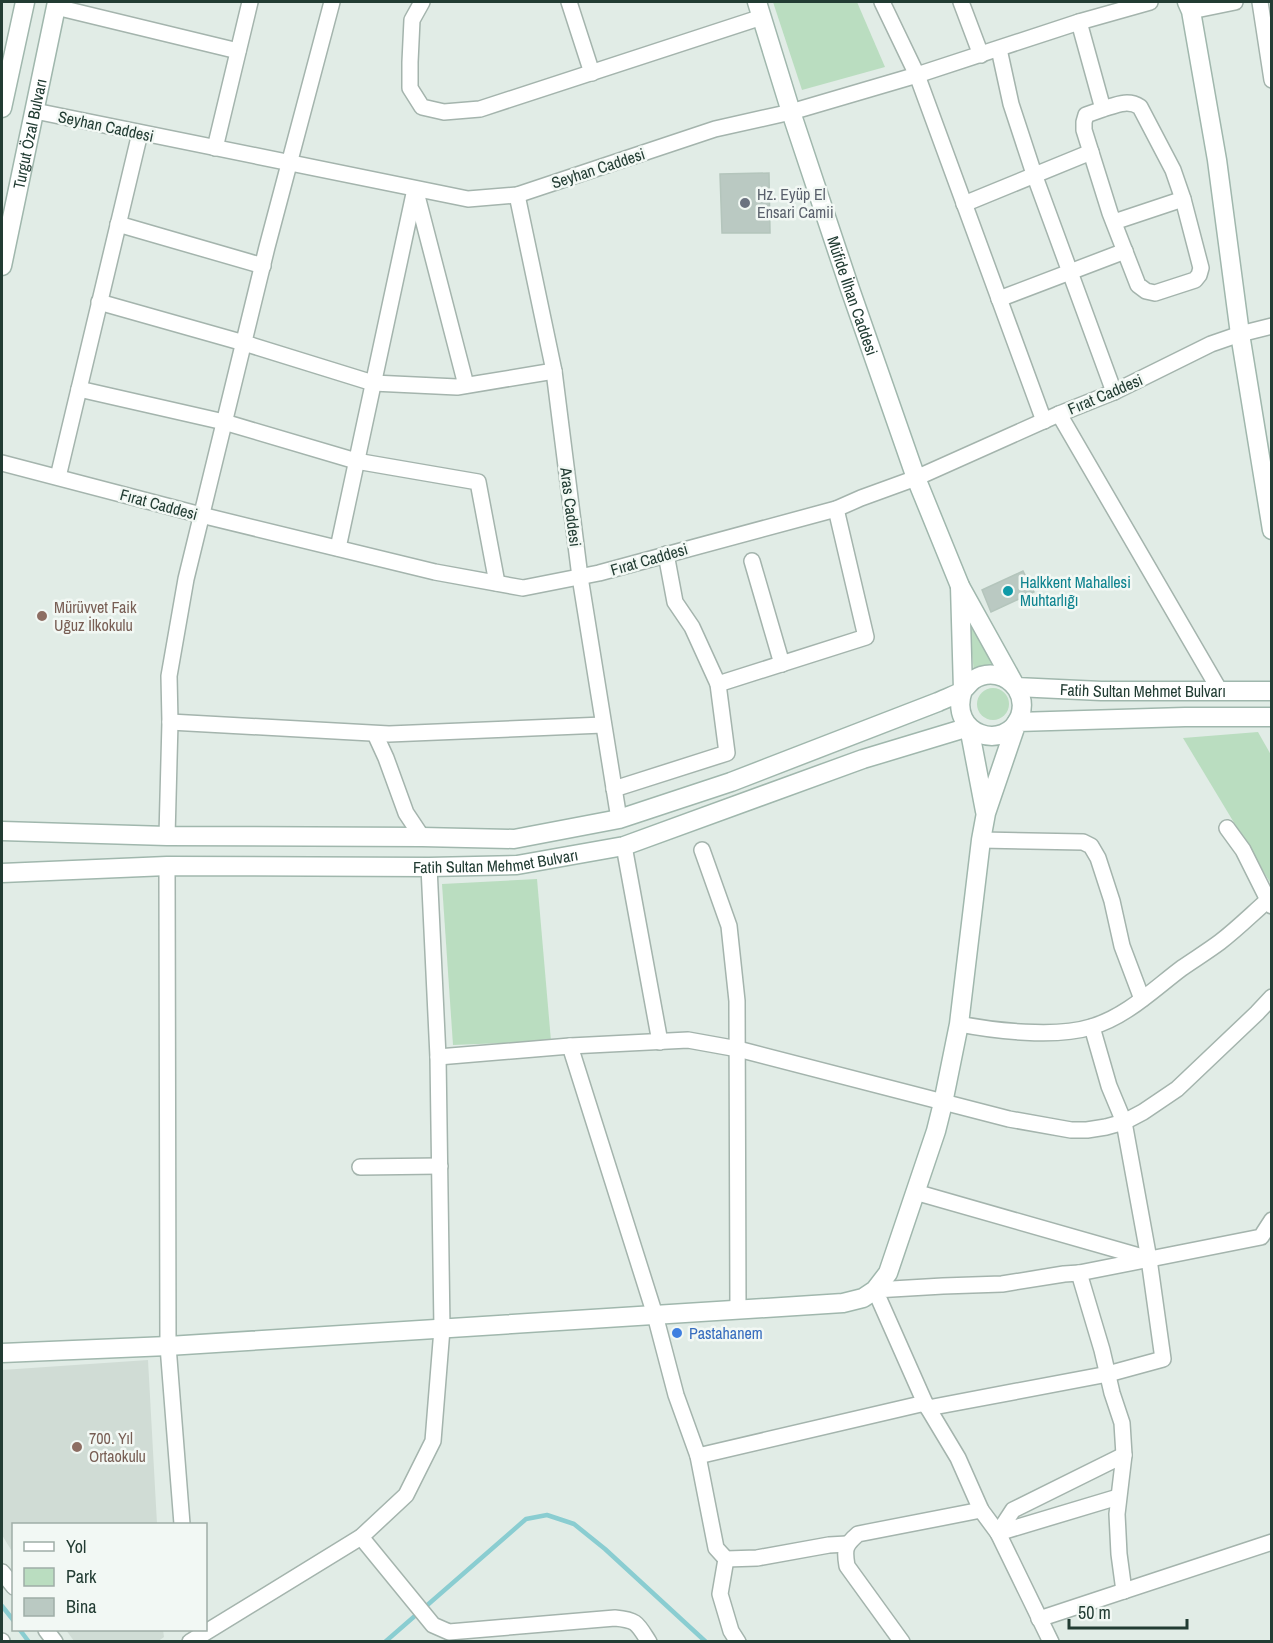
<svg xmlns="http://www.w3.org/2000/svg" width="1273" height="1643" font-family="'Archivo Narrow',sans-serif">
<style>
.built{fill:#d0dcd5}
.green{fill:#baddc0}
.lines{fill:none;stroke-linecap:round;stroke-linejoin:round}
.stream{stroke:#8acdd1;stroke-width:4.5}
.building{fill:#bac9c2;stroke:#b4c5bc;stroke-width:1.5}
.street-casing{stroke:#a4b4ad;stroke-width:18}
.secondary-casing{stroke:#a0b7ad;stroke-width:21}
.street{stroke:#fff;stroke-width:15}
.secondary{stroke:#fff;stroke-width:18}
.worship-dot{fill:#6b7280;stroke:#f2f8f4;stroke-width:2}
.culture-dot{fill:#0f9aa8;stroke:#f2f8f4;stroke-width:2}
.education-dot{fill:#8d6e63;stroke:#f2f8f4;stroke-width:2}
.shop-dot{fill:#3f7fe0;stroke:#f2f8f4;stroke-width:2}
.labels{text-anchor:middle;dominant-baseline:central;stroke-width:5;stroke-linejoin:round;paint-order:stroke}
.street-label{font-size:16px;fill:#223c33;stroke:#f2f8f4}
.worship-label{font-size:16px;fill:#5b616d;stroke:#f2f8f4;text-anchor:start}
.culture-label{font-size:16px;fill:#0d838f;stroke:#f2f8f4;text-anchor:start}
.education-label{font-size:16px;fill:#785e54;stroke:#f2f8f4;text-anchor:start}
.shop-label{font-size:16px;fill:#366cbe;stroke:#f2f8f4;text-anchor:start}
</style>
<rect width="100%" height="100%" fill="#e1ece6"/>
<g class="built">
<polygon points="148,1360 157,1524 14,1524 13,1553 2,1535 2,1370"/>
<polygon points="66,1630 163,1630 164,1637 157,1642 74,1641"/>
</g>
<g class="green">
<polygon points="773,2 857,2 885,67 802,90"/>
<polygon points="967,609 993,667 974,672"/>
<circle cx="993" cy="704" r="16"/>
<polygon points="1258,732 1271,755 1271,884 1183,738"/>
<polygon points="537,879 551,1041 453,1045 442,884"/>
</g>
<g class="lines">
<g class="stream">
<polyline points="2,1606 14,1621"/>
<polyline points="20,1630 29,1642"/>
<polyline points="385,1642 526,1519 547,1515 574,1524 605,1549 706,1642"/>
</g>
</g>
<g class="building">
<polygon points="769,173 770,233 722,233 720,174"/>
<polygon points="1023,571 1034,592 991,612 982,590"/>
</g>
<g class="lines">
<defs>
<g id="street">
<polyline points="422,2 412,20 410,62 410,88 422,107 444,112 480,109 762,17"/>
<polyline points="569,2 592,73"/>
<polyline points="882,2 917,75 1044,421"/>
<polyline points="961,2 981,55"/>
<polyline points="1260,2 1272,80"/>
<polyline points="56,7 238,51"/>
<polyline points="1191,11 1235,2"/>
<path d="M1079,22L1103,109L1086,115L1084,122V130L1110,213L1138,285L1146,291L1155,293L1195,280L1199,275L1201,268L1183,199L1173,170L1140,107C1128,99 1116,105 1103,109"/>
<polyline points="999,49 1011,104 1034,174 1114,392"/>
<polyline points="35,111 468,199 517,195 715,129 791,112 917,75 1079,22 1150,2"/>
<polyline points="215,148 250,2"/>
<polyline points="416,192 466,385"/>
<polyline points="517,195 554,371 580,577 619,819"/>
<polyline points="964,204 1091,152"/>
<polyline points="1114,222 1183,199"/>
<polyline points="118,224 263,266"/>
<polyline points="999,299 1125,251"/>
<polyline points="99,302 244,343 373,383 457,387 554,371"/>
<polyline points="79,389 224,422 356,461 478,482 497,583"/>
<polyline points="1059,414 1220,691"/>
<polyline points="2,463 201,515 435,572 523,588 599,573 836,509 861,498 916,478 1059,414 1114,392 1211,344 1240,334 1272,326"/>
<polyline points="58,477 140,133"/>
<polyline points="338,548 415,189"/>
<polyline points="752,561 782,664"/>
<polyline points="718,684 866,637 836,509"/>
<polyline points="170,722 389,734 603,725"/>
<polyline points="375,734 386,758 406,813 422,837"/>
<polyline points="614,789 727,753 718,684 692,627 675,602 666,554"/>
<polyline points="1227,828 1243,850 1268,900"/>
<polyline points="167,836 170,722 169,676 186,579 267,247 332,2"/>
<polyline points="981,840 1083,842 1091,846 1098,858 1112,901 1122,946 1142,999"/>
<polyline points="624,846 660,1042"/>
<polyline points="702,850 729,926 737,1001 738,1310"/>
<polyline points="167,866 168,1346 182,1524"/>
<path d="M959,1024C995,1031 1056,1038 1091,1027C1126,1017 1154,989 1182,968C1195,959 1208,951 1220,942C1237,929 1252,914 1268,900L1272,906"/>
<polyline points="570,1046 655,1315 676,1395 698,1456 716,1548 726,1559 757,1558 829,1545 847,1544"/>
<polyline points="438,1057 570,1046 688,1040 738,1049 1009,1119 1071,1130 1087,1130 1106,1127 1124,1122 1143,1112 1177,1089 1257,1013 1272,997"/>
<polyline points="360,1167 440,1166"/>
<polyline points="915,1192 1146,1258"/>
<polyline points="1079,1273 1102,1350 1112,1393 1122,1423 1124,1455 1117,1514 1119,1554 1124,1591"/>
<polyline points="928,1408 1108,1374 1163,1359 1149,1259 1124,1122 1109,1086 1092,1027"/>
<polyline points="698,1456 925,1403"/>
<polyline points="998,1533 1013,1510 1124,1455"/>
<polyline points="998,1533 1118,1497"/>
<path d="M361,1537L433,1625L449,1632L615,1618C637,1620 637,1623 649,1642"/>
<polyline points="726,1559 720,1594 731,1631 738,1642"/>
<polyline points="2,1572 14,1587"/>
<polyline points="1039,1619 1272,1542"/>
<polyline points="46,1630 55,1642"/>
<polyline points="2,1641 2,1642"/>
<polyline points="190,1642 361,1537 406,1495 433,1441 442,1329 438,1057 429,867"/>
<path d="M902,1642L847,1566C844,1549 845,1545 858,1534L981,1510"/>
<polyline points="1051,1642 998,1533 981,1510 958,1458 925,1403 875,1290 943,1286 1002,1284 1064,1274 1079,1273 1261,1237 1272,1220"/>
</g>
<g id="secondary">
<path id="s1" d="M757,2L791,112L850,289L916,478L960,586L1016,687L1101,691H1272"/>
<polyline points="1187,2 1191,11 1217,160 1240,334 1272,530"/>
<polyline points="2,108 25,2"/>
<path id="s2" d="M2,266L57,2"/>
<path d="M2,831L167,836L422,837L514,839L619,819L731,782L938,702C946,698 957,695 963,690C967,687 969,683 973,680C988,670 1007,674 1017,689C1022,697 1023,707 1020,716C1006,753 947,735 963,690L960,586"/>
<path id="s3" d="M2,873L167,866L429,867L517,865L624,846L863,759L969,727L985,811"/>
<polyline points="2,1353 168,1346 843,1303 863,1298 875,1290 888,1273 936,1131 943,1103 959,1024 981,840 986,813 1017,722 1185,717 1272,717"/>
</g>
</defs>
<use href="#street" class="street-casing"/>
<use href="#secondary" class="secondary-casing"/>
<use href="#street" class="street"/>
<use href="#secondary" class="secondary"/>
</g>
<circle class="worship-dot" cx="745" cy="203" r="6"/>
<circle class="culture-dot" cx="1008" cy="591" r="6"/>
<g class="education-dot">
<circle cx="42" cy="616" r="6"/>
<circle cx="77" cy="1447" r="6"/>
</g>
<circle class="shop-dot" cx="677" cy="1333" r="6"/>
<g class="labels">
<g class="street-label">
<text transform="translate(106 126) rotate(12)">Seyhan Caddesi</text>
<text stroke="none"><textPath href="#s2" startOffset="135">Turgut Özal Bulvarı</textPath></text>
<text transform="translate(598 168) rotate(-18)">Seyhan Caddesi</text>
<text stroke="none"><textPath href="#s1" startOffset="309">Müfide İlhan Caddesi</textPath></text>
<text transform="translate(1105 394) rotate(-23)">Fırat Caddesi</text>
<text transform="translate(159 504) rotate(15)">Fırat Caddesi</text>
<text transform="translate(571 507) rotate(83)">Aras Caddesi</text>
<text transform="translate(649 559) rotate(-16)">Fırat Caddesi</text>
<text stroke="none"><textPath href="#s1" startOffset="861">Fatih Sultan Mehmet Bulvarı</textPath></text>
<text stroke="none"><textPath href="#s3" startOffset="494">Fatih Sultan Mehmet Bulvarı</textPath></text>
</g>
<g class="worship-label">
<text x="757" y="194">Hz. Eyüp El<tspan x="757" dy="18">Ensari Camii</tspan></text>
</g>
<g class="culture-label">
<text x="1020" y="582">Halkkent Mahallesi<tspan x="1020" dy="18">Muhtarlığı</tspan></text>
</g>
<g class="education-label">
<text x="54" y="607">Mürüvvet Faik<tspan x="54" dy="18">Uğuz İlkokulu</tspan></text>
<text x="89" y="1438">700. Yıl<tspan x="89" dy="18">Ortaokulu</tspan></text>
</g>
<g class="shop-label">
<text x="689" y="1333">Pastahanem</text>
</g>
</g>
<rect width="1273" height="1643" fill="none" stroke="#223c33" stroke-width="6"/>
<rect x="12" y="1523" width="195" height="108" fill="#f2f8f4" stroke="#9fada7" stroke-width="1.5"/>
<rect x="24" y="1542" width="30" height="9" fill="#ffffff" stroke="#9fada7" stroke-width="1.5"/>
<text x="66" y="1553" font-size="18" fill="#223c33">Yol</text>
<rect x="24" y="1568" width="30" height="18" fill="#baddc0" stroke="#9fada7" stroke-width="1.5"/>
<text x="66" y="1583" font-size="18" fill="#223c33">Park</text>
<rect x="24" y="1598" width="30" height="18" fill="#bac9c2" stroke="#9fada7" stroke-width="1.5"/>
<text x="66" y="1613" font-size="18" fill="#223c33">Bina</text>
<path d="M1069 1619v9h118v-9" fill="none" stroke="#223c33" stroke-width="3"/>
<text x="1078" y="1619" font-size="18" fill="#223c33" stroke="#f2f8f4" stroke-width="4.5" paint-order="stroke">50 m</text>
</svg>
